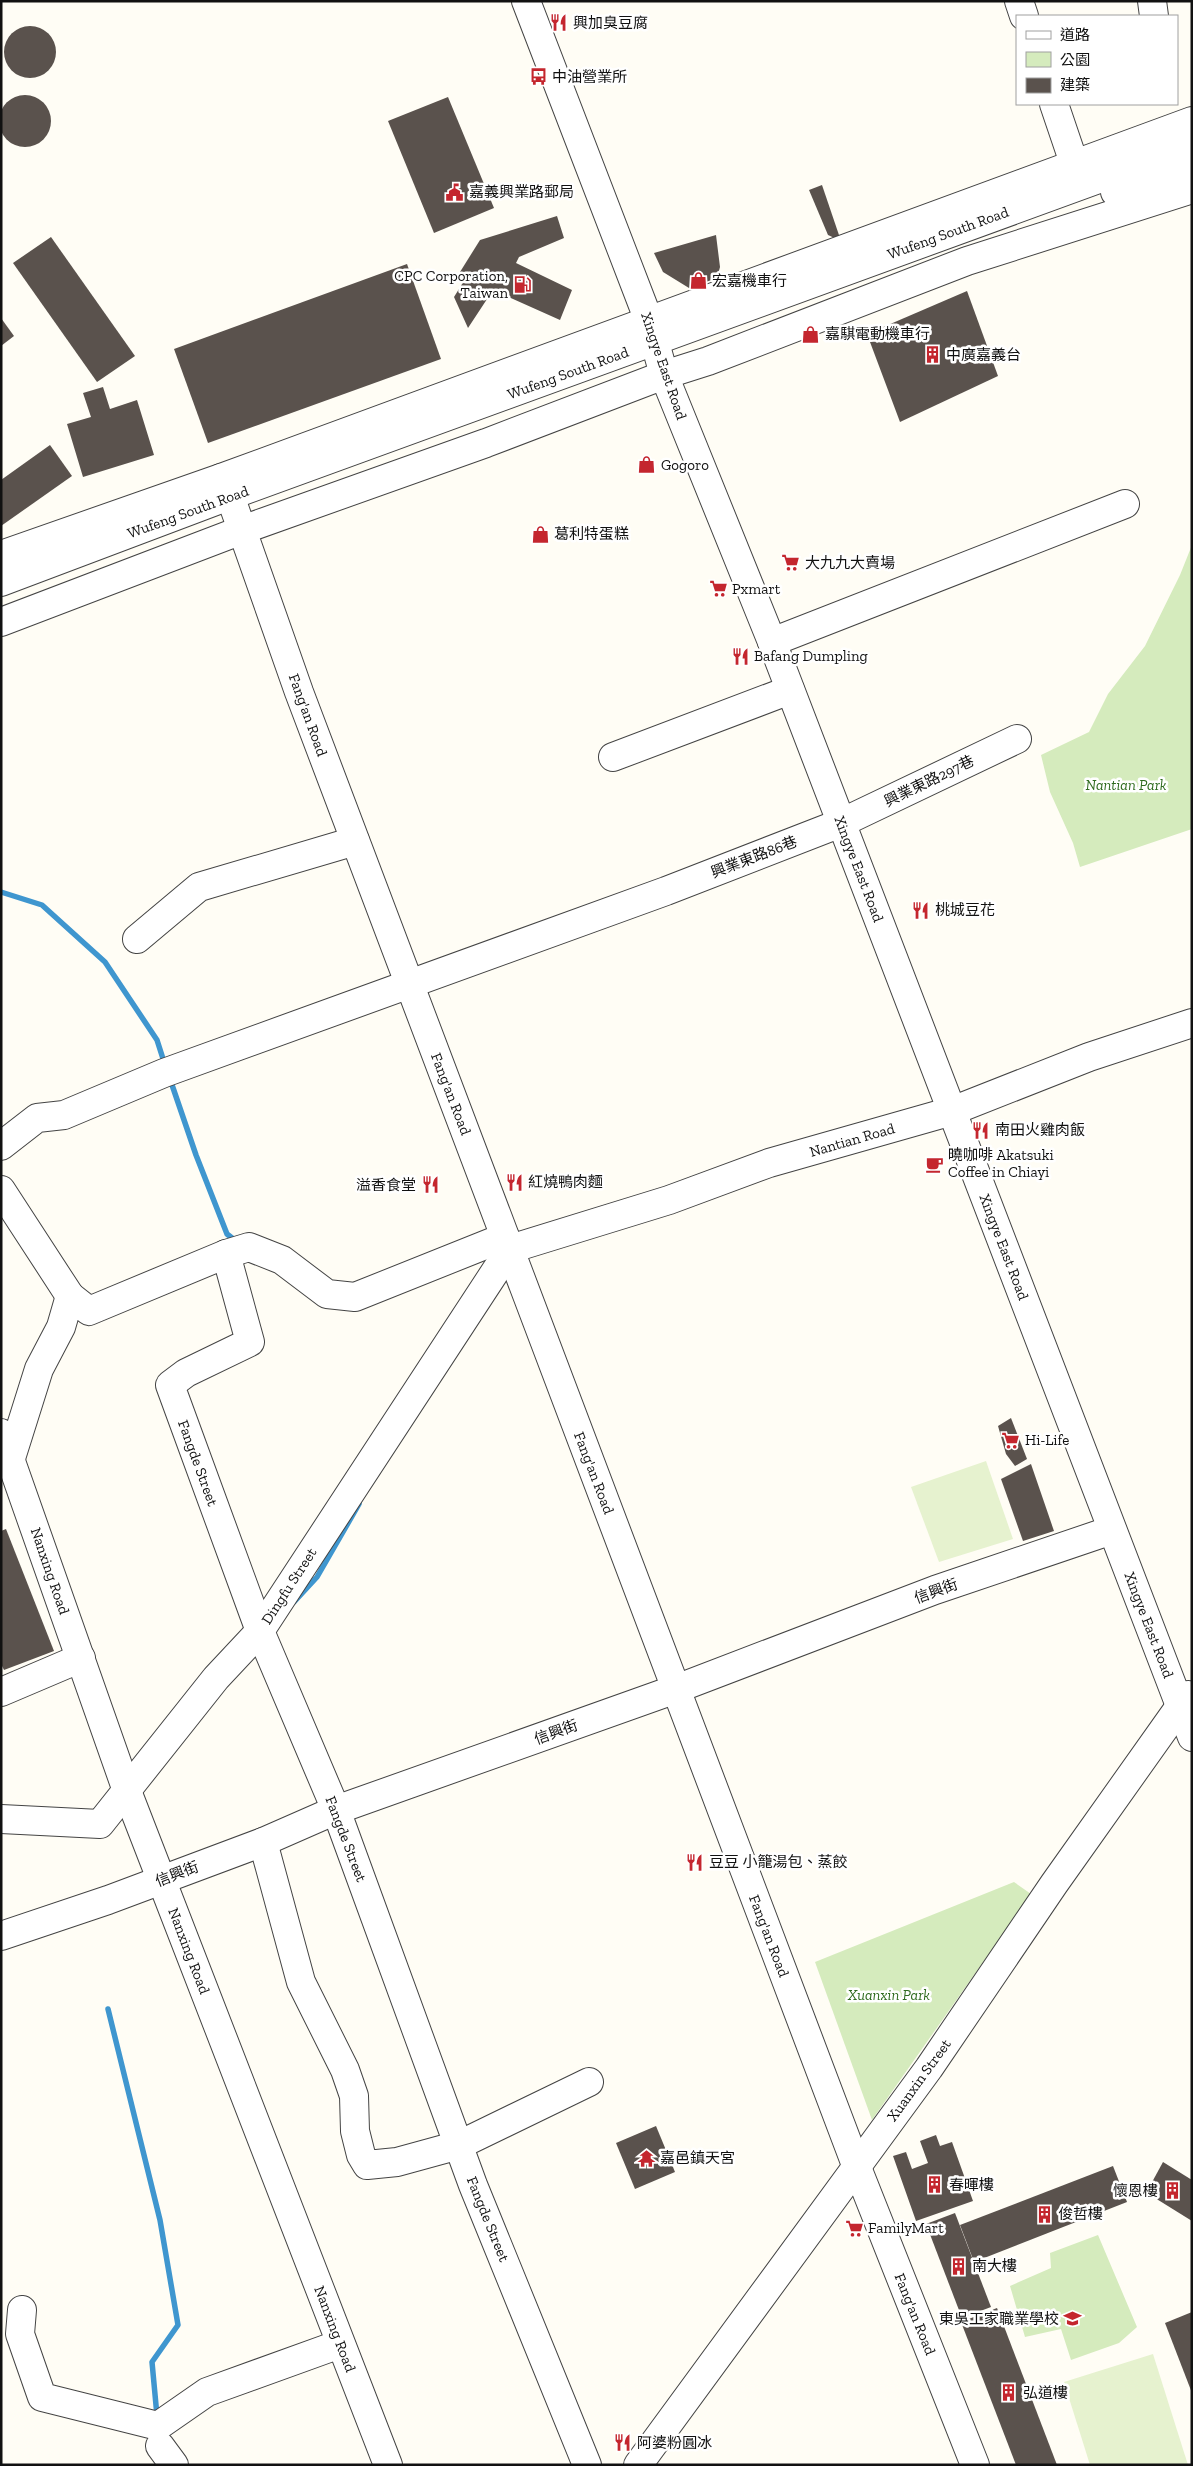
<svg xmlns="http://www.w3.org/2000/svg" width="1193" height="2466" font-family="'Zilla Slab','Noto Sans TC',serif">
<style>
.green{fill:#d5ebbd}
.pitch{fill:#e6f2cf}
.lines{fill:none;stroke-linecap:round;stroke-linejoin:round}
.stream{stroke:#3f96cf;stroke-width:5.5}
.building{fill:#5a524d}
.minor-casing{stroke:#444;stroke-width:30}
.minor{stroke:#fff;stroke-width:28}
.labels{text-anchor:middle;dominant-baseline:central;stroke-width:5;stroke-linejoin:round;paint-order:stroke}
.poi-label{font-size:15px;fill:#111;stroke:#fff;text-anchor:start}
.street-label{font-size:15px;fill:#111;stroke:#fff}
.park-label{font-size:15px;font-style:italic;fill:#2f6b1f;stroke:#fff}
</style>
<rect width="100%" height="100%" fill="#fffdf5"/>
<g class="green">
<polygon points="1192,545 1192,829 1080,867 1073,843 1050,792 1041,755 1089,732 1108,694 1145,646 1180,575"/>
<polygon points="1014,1882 1031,1894 872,2120 815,1962"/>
<polygon points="1098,2235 1137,2327 1119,2343 1071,2360 1061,2329 1025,2337 1010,2286 1051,2268 1050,2253"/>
</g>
<g class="pitch">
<polygon points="986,1461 1013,1539 939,1562 911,1487"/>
<polygon points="1153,2354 1188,2465 1090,2465 1064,2382"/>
</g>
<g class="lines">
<g class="stream">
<polyline points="1,892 42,905 105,962 157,1040 165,1065"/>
<polyline points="170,1079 196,1155 227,1234 237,1242"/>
<polyline points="294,1602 317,1577 359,1504"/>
<polyline points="108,2009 160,2220 178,2325 152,2362 157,2416"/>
</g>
</g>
<g class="building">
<circle cx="30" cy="52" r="26"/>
<circle cx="25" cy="121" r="26"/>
<polygon points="448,97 494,208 434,233 388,121"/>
<polygon points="822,185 841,241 828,235 809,190"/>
<polygon points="557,216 564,238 519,257 516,263 572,290 560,320 493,290 468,328 454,297 467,276 460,272 480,240"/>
<polygon points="716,235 720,267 717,278 689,288 663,272 654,253"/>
<polygon points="51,237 135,356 97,382 13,263"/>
<polygon points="407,264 441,359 208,443 174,349"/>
<polygon points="967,291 998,376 900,422 867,334"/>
<polygon points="1,318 14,336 1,346"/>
<polygon points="103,387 110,409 137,400 154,455 83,477 67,424 91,417 83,393"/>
<polygon points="50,445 72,476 1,526 1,480"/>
<polygon points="1011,1418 1027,1459 1015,1466 1006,1454 998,1426"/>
<polygon points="1031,1464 1054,1531 1023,1541 1001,1479"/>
<polygon points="6,1529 54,1651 4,1670 1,1664 1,1531"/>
<polygon points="656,2126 675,2172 635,2189 616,2143"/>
<polygon points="936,2135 940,2146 952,2142 973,2201 916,2221 893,2156 906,2152 912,2169 928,2163 920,2141"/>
<polygon points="1163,2162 1192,2180 1192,2221 1155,2198 1151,2184"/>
<polygon points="1113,2166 1127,2202 974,2262 960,2225"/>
<polygon points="955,2213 991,2307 962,2318 926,2224"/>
<polygon points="997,2308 1057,2465 1016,2465 961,2322"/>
<polygon points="1192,2312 1192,2393 1165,2323"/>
</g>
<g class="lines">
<defs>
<g id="minor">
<polyline points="526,1 649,321 664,375 772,642 1192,1737"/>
<polyline points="1019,1 1024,16"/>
<polyline points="1152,1 1154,16"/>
<polyline points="1054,104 1075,166"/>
<polyline points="1115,192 1192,167"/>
<polyline points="221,478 234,507 299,692 856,2165 975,2465"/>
<polyline points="1,555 221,478 1192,121"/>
<polyline points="1,582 229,496 1192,145"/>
<polyline points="1,622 242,530 486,443 664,375 708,361 967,261 1192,189"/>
<polyline points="772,642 1125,504"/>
<polyline points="613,757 790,690"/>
<polyline points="137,939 199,887 355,841"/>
<polyline points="1,1146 37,1118 64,1115 164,1073 666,891 841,823 1017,739"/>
<polyline points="1,1190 70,1296"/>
<polyline points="226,1254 250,1342 186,1373 170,1385 260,1631 336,1810 473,2185 587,2465"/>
<polyline points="1,1433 127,1791 388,2465"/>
<polyline points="5,1460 11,1458 39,1369 61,1327 70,1296 89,1311 226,1254 249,1247 282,1260 327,1294 355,1297 505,1237"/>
<polyline points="1,1692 81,1658"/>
<polyline points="1,1819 100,1824 216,1678 260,1631 510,1249 669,1200 769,1163 952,1111 1089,1057 1192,1023"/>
<polyline points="263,1842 301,1982 345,2070 354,2096 355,2131 361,2155 367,2165 397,2162 459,2145 589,2082"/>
<polyline points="1,1936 108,1900 263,1842 336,1810 676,1689 935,1590 1112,1530"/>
<polyline points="22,2310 20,2334 42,2397 158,2426 207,2392 340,2344"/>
<polyline points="160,2446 174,2465"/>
<polyline points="638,2465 929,2068 1054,1884 1188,1695"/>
</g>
</defs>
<use href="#minor" class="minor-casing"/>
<use href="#minor" class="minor"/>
</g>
<defs>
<symbol id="restaurant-bare" viewBox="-9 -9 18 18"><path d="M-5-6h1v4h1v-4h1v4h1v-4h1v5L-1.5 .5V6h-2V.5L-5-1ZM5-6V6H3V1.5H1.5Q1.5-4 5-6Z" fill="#c4262e" stroke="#fff" stroke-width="2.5" paint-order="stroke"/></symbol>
<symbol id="bus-bare" viewBox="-9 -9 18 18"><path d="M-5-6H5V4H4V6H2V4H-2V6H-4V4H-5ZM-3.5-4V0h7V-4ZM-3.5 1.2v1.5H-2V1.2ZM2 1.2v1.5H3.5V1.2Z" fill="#c4262e" stroke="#fff" stroke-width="2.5" paint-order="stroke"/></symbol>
<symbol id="civic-bare" viewBox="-9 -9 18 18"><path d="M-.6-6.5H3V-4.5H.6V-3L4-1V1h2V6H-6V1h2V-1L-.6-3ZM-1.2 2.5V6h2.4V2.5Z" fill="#c4262e" stroke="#fff" stroke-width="2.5" paint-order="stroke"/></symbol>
<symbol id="shop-bare" viewBox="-9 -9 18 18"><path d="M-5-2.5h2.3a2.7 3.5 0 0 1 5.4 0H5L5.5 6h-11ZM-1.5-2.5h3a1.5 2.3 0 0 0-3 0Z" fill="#c4262e" stroke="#fff" stroke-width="2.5" paint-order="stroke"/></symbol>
<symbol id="fuel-bare" viewBox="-9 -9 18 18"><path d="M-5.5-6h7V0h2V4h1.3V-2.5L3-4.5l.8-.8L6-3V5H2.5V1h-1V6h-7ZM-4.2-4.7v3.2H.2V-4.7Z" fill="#c4262e" stroke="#fff" stroke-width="2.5" paint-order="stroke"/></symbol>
<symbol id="building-bare" viewBox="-9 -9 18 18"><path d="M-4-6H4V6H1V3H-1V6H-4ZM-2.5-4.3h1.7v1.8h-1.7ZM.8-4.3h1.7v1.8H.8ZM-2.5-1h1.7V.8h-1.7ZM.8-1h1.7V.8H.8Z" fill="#c4262e" stroke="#fff" stroke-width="2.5" paint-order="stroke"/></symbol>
<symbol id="supermarket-bare" viewBox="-9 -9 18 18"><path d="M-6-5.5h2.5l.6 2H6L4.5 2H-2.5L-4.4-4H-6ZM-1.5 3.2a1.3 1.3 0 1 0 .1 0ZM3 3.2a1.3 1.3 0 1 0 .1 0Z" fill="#c4262e" stroke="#fff" stroke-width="2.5" paint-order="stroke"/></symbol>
<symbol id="cafe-bare" viewBox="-9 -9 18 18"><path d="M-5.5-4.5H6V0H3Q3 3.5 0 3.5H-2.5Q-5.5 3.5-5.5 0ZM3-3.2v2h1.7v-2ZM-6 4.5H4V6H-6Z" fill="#c4262e" stroke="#fff" stroke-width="2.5" paint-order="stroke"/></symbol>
<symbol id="temple-bare" viewBox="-9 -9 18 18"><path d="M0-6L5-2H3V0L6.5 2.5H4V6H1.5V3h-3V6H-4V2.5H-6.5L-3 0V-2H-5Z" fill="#c4262e" stroke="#fff" stroke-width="2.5" paint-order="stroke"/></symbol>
<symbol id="school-bare" viewBox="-9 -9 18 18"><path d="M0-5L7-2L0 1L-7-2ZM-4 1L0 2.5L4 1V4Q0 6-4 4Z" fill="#c4262e" stroke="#fff" stroke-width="2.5" paint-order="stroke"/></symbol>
</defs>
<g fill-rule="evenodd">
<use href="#restaurant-bare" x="546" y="10" width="25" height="25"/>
<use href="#bus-bare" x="526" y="64" width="25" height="25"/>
<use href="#civic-bare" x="442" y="180" width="25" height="25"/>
<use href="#shop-bare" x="686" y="268" width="25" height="25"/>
<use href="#fuel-bare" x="510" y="272" width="25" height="25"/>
<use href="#shop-bare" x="798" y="322" width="25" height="25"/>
<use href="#building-bare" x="920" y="342" width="25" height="25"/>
<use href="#shop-bare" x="634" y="452" width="25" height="25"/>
<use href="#shop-bare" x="528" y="522" width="25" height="25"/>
<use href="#supermarket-bare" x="778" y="550" width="25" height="25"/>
<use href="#supermarket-bare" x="706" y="576" width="25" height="25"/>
<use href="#restaurant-bare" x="728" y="644" width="25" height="25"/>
<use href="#restaurant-bare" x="908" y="898" width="25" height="25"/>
<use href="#restaurant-bare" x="968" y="1118" width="25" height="25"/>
<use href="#cafe-bare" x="922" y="1152" width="25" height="25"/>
<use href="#restaurant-bare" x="502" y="1170" width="25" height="25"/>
<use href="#restaurant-bare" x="418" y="1172" width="25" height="25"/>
<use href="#supermarket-bare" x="998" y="1428" width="25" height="25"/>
<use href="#restaurant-bare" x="682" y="1850" width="25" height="25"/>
<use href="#temple-bare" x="634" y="2146" width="25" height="25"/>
<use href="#building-bare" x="922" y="2172" width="25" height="25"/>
<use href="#building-bare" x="1160" y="2178" width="25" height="25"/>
<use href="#building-bare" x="1032" y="2202" width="25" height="25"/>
<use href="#supermarket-bare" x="842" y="2216" width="25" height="25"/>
<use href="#building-bare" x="946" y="2254" width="25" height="25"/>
<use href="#school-bare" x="1060" y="2306" width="25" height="25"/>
<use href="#building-bare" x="996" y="2380" width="25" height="25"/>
<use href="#restaurant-bare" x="610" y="2430" width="25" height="25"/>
</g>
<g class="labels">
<g class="poi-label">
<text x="573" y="23">興加臭豆腐</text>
<text x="552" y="77">中油營業所</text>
<text x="469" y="192">嘉義興業路郵局</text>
<text x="508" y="276" text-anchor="end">CPC Corporation,<tspan x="508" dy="17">Taiwan</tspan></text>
<text x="712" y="281">宏嘉機車行</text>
<text x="825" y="334">嘉騏電動機車行</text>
<text x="946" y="355">中廣嘉義台</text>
<text x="661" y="465">Gogoro</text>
<text x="554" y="534">葛利特蛋糕</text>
<text x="805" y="563">大九九大賣場</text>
<text x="732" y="589">Pxmart</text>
<text x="754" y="656">Bafang Dumpling</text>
<text x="935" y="910">桃城豆花</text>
<text x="995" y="1130">南田火雞肉飯</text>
<text x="948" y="1155">曉咖啡 Akatsuki<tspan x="948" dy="17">Coffee in Chiayi</tspan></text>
<text x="528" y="1182">紅燒鴨肉麵</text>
<text x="416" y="1185" text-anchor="end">溢香食堂</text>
<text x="1025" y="1440">Hi-Life</text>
<text x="709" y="1862">豆豆 小籠湯包、蒸餃</text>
<text x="660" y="2158">嘉邑鎮天宮</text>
<text x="949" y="2185">春暉樓</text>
<text x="1158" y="2191" text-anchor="end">懷恩樓</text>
<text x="1058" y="2214">俊哲樓</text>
<text x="868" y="2228">FamilyMart</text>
<text x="972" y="2266">南大樓</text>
<text x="1059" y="2319" text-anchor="end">東吳工家職業學校</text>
<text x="1023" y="2393">弘道樓</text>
<text x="637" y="2443">阿婆粉圓冰</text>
</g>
<g class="street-label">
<text transform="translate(948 233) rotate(-20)">Wufeng South Road</text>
<text transform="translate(664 366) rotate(71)">Xingye East Road</text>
<text transform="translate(568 373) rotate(-20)">Wufeng South Road</text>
<text transform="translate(188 512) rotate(-20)">Wufeng South Road</text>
<text transform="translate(308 715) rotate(70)">Fang'an Road</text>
<text transform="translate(929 781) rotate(-26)">興業東路297巷</text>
<text transform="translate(754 857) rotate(-21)">興業東路86巷</text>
<text transform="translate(859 869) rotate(69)">Xingye East Road</text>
<text transform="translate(451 1094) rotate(69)">Fang'an Road</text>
<text transform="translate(852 1140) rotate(-16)">Nantian Road</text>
<text transform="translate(1004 1247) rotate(69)">Xingye East Road</text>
<text transform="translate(198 1463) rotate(70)">Fangde Street</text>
<text transform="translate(594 1473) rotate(69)">Fang'an Road</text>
<text transform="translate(50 1571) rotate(71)">Nanxing Road</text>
<text transform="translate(289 1586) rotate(-57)">Dingfu Street</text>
<text transform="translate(936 1591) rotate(-20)">信興街</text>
<text transform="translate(1149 1625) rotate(69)">Xingye East Road</text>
<text transform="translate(556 1732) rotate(-20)">信興街</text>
<text transform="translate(346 1839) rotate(69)">Fangde Street</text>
<text transform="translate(177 1874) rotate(-21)">信興街</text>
<text transform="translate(769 1936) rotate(69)">Fang'an Road</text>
<text transform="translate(189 1951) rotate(69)">Nanxing Road</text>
<text transform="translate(919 2080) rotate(-54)">Xuanxin Street</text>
<text transform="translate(488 2219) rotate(68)">Fangde Street</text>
<text transform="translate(915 2314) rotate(68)">Fang'an Road</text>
<text transform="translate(335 2329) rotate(69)">Nanxing Road</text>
</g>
<g class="park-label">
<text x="1126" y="785">Nantian Park</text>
<text x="889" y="1995">Xuanxin Park</text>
</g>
</g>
<rect width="1193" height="2466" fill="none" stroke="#111111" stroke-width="5"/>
<rect x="1016" y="15" width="162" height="90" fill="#ffffff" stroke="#a0a0a0"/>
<rect x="1026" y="31" width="25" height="8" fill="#ffffff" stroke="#a0a0a0"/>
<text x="1060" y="40" font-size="15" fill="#111111">道路</text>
<rect x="1026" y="52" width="25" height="15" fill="#d5ebbd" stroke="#a0a0a0"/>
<text x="1060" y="65" font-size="15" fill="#111111">公園</text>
<rect x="1026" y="78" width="25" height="15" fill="#5a524d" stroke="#a0a0a0"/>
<text x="1060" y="90" font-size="15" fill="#111111">建築</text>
</svg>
